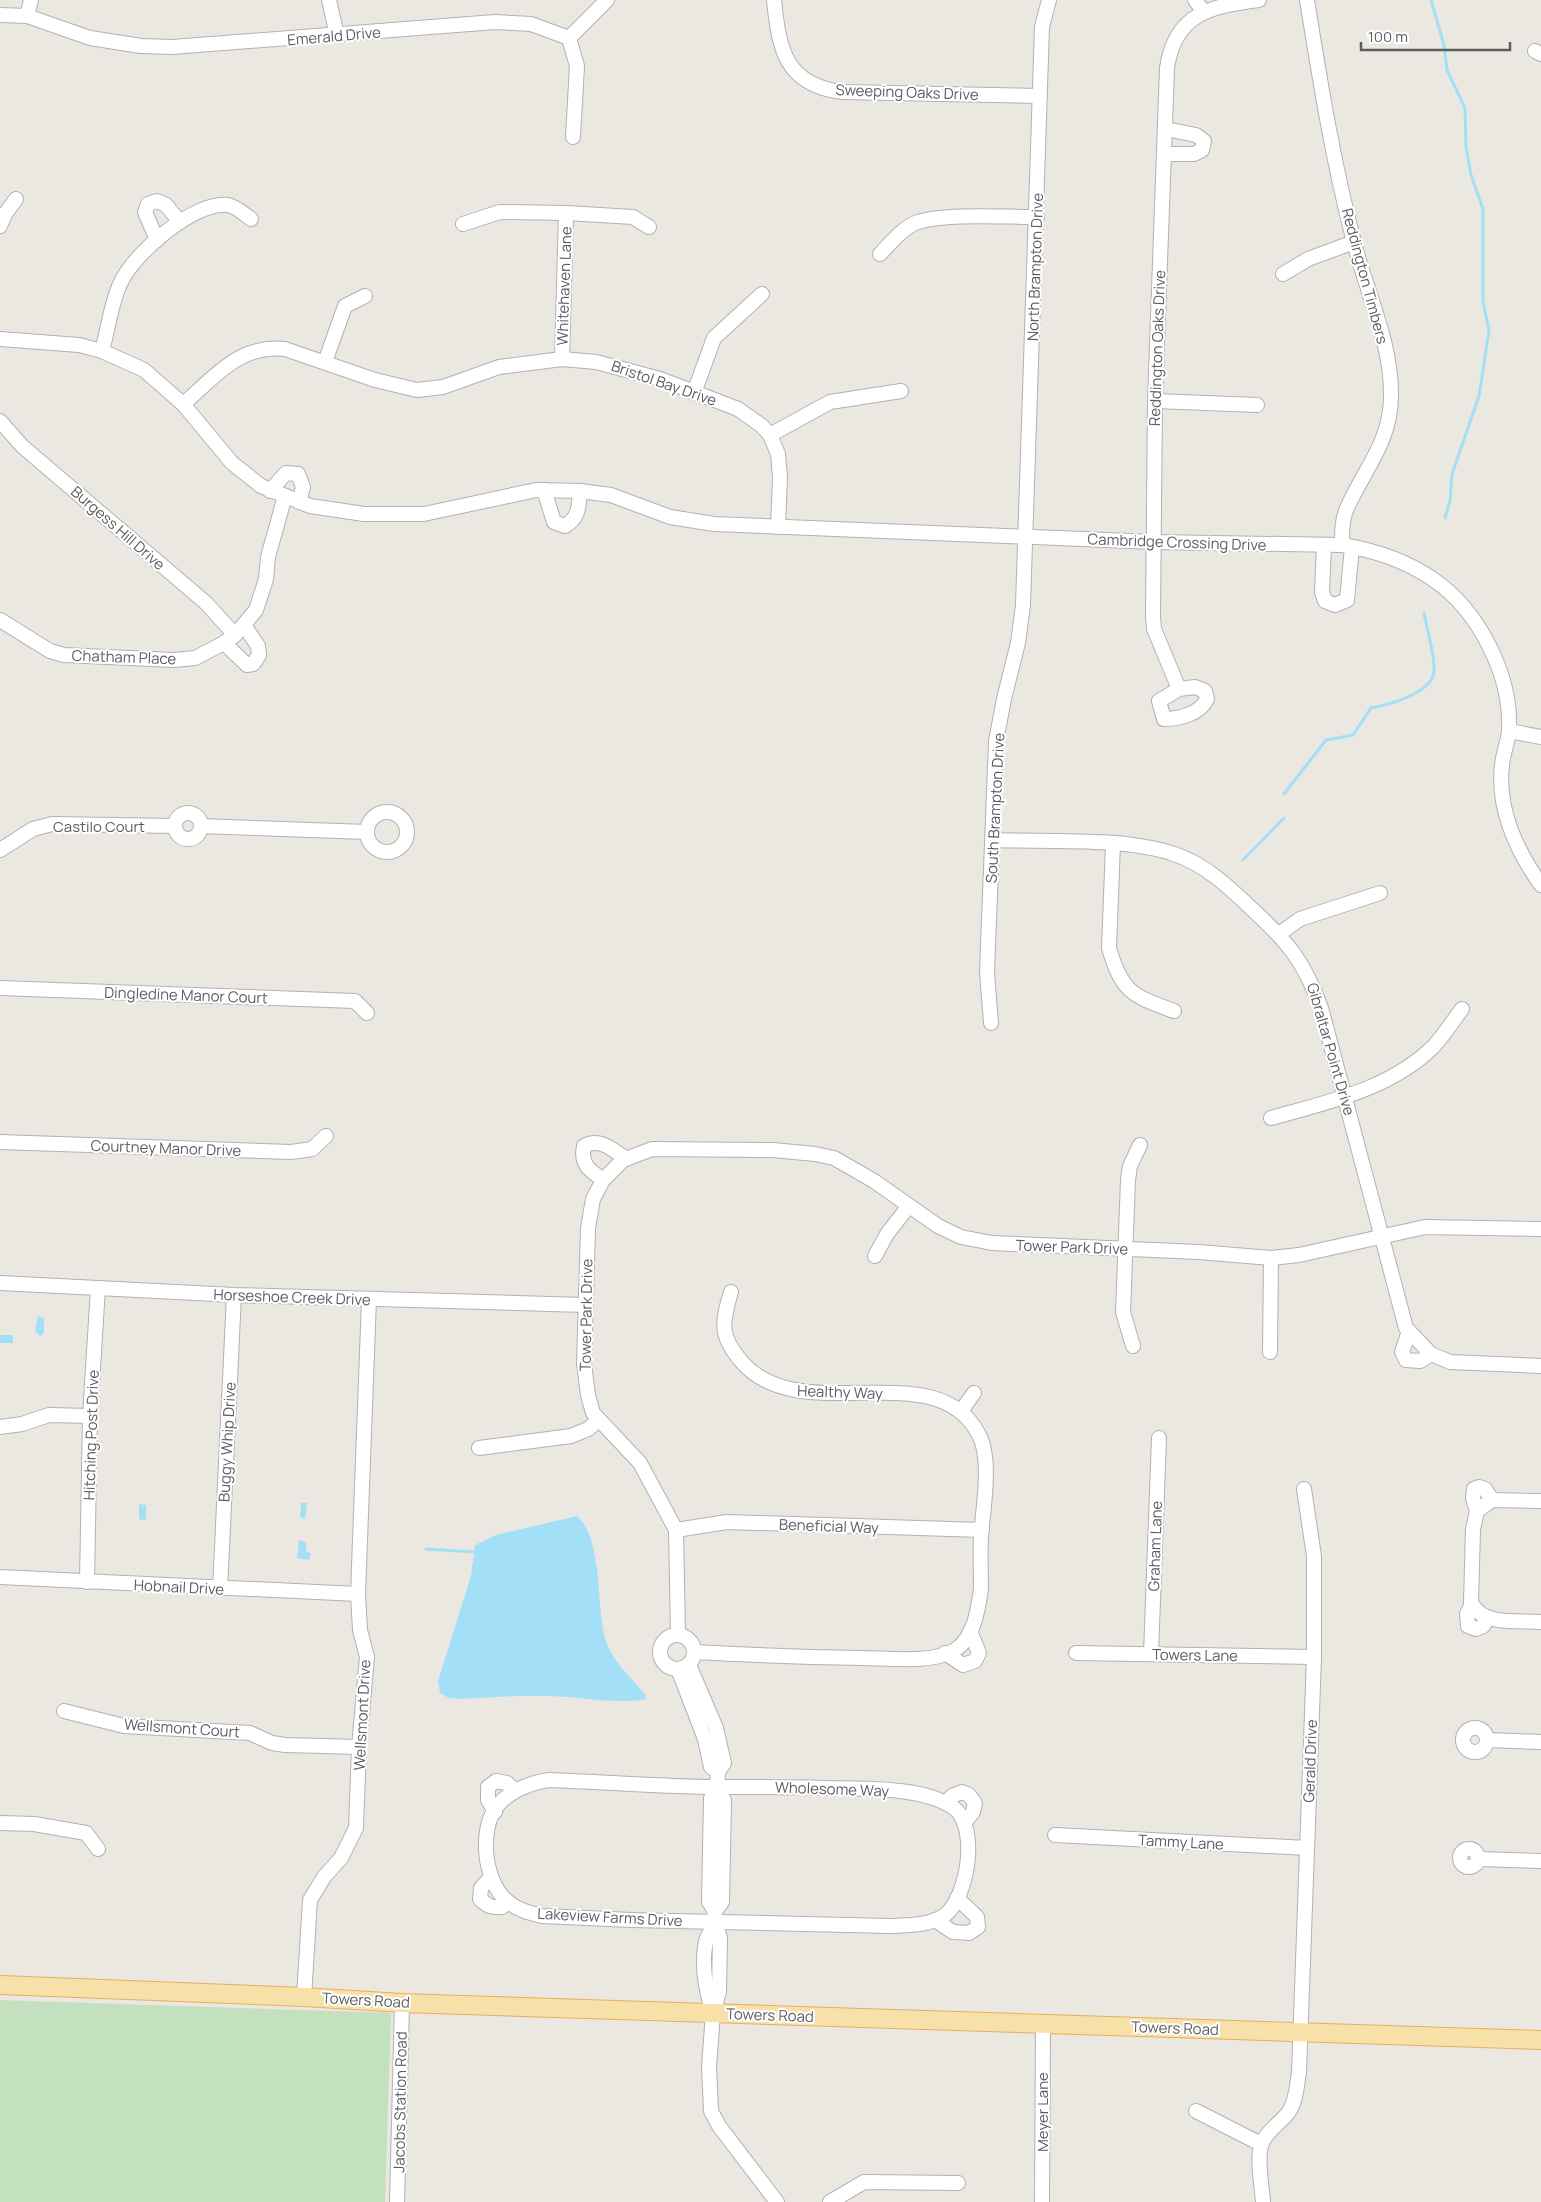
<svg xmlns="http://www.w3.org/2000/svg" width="1541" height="2202" font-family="Manrope,sans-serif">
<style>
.green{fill:#c3e1bf}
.water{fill:#a4dff8}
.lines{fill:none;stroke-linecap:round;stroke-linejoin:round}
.stream{stroke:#a4dff8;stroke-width:3}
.minor-casing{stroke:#afb2b6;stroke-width:16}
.major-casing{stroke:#e6ae60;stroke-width:20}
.minor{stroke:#fff;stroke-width:14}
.major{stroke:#f8e1a9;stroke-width:18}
.labels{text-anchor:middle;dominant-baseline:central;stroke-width:4;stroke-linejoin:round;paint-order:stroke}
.street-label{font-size:15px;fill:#5a5e61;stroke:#fff}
</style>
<rect width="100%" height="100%" fill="#ebe8e1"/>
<polygon class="green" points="0,2000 391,2013 385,2202 0,2202"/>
<g class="water">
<polygon points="38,1316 44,1318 44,1333 41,1336 35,1332"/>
<rect x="0" y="1335" width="13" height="8"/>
<polygon points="301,1503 307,1503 305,1519 300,1517"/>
<polygon points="139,1504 146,1505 146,1519 143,1520 139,1519"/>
<path d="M577,1516C603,1539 596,1605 605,1638C611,1660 631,1677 645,1694L646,1699C617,1705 576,1696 545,1696C516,1695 488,1698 459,1699L449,1698L440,1693L438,1681L471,1576L475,1545L496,1535Z"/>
<polygon points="299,1540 306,1542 306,1551 311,1554 309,1560 297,1558"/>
</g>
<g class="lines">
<g class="stream">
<polyline points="1431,0 1444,45 1447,70 1465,108 1466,147 1471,175 1483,209 1483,302 1489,330 1479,396 1452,474 1450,501 1445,518"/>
<path d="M1284,794L1326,740L1353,735L1371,708C1388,705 1433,693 1434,671C1435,655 1427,630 1424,613"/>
<polyline points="1243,860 1284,818"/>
<polyline points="426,1549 474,1552"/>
</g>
<defs>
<g id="minor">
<polyline points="329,0 337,35"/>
<path d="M774,0C779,49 785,85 842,92L1040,96"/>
<polyline points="1195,0 1203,11"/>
<path d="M1307,0C1320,81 1333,162 1354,242C1366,291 1391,341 1391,393C1392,440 1365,468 1347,508C1342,519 1342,532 1342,545"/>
<polyline points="0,15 27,16 90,38 141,46 172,47 495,22 531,24 569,38"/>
<polyline points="27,16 31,0"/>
<polyline points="569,38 577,66 573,137"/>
<polyline points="569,38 607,0"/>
<polyline points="1535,51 1541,54"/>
<polyline points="1164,154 1194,154 1202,150 1204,141 1196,135 1166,129"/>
<polyline points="463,224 500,212 566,213 633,217 649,227"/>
<polyline points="0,226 5,214 16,199"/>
<polyline points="157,240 145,212 148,204 157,201 166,205 180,222"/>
<path d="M880,254C891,243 903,227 918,222C946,213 1005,217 1037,217"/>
<polyline points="1283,274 1308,259 1354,242"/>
<path d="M0,339L79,345L102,351L144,370L183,404L232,463L261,486L310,506L364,514H424L536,490L580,491L611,495L670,517L714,524L1154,542L1342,545C1373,550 1407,561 1434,580C1479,611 1512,676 1509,731C1508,742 1503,753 1502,765C1497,809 1516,850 1541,885"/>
<path d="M102,351C108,329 111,304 120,284C133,254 194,201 228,205C237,207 244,214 251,219"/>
<polyline points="562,359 566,213"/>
<polyline points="325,362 345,306 365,296"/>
<polyline points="694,393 714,338 762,294"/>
<polyline points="1155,401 1257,405"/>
<path d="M183,404C215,377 239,344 285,349L375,380L417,390L443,387L499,367L562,359L596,362L660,379L738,409L762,426L770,435L778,454L780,477L778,527"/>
<polyline points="0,421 22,446 206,603 235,635"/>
<polyline points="770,435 830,402 901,391"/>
<path d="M544,490L554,522L565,526C579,518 579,506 580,491"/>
<polyline points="270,491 286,473 298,474 303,487 299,502"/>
<polyline points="1324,546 1322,592 1325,601 1335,605 1347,600 1352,547"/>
<polyline points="0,620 50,651 64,655 174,660 195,658 224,643 235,635 256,610 266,579 268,557 285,496"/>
<polyline points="224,643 247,665 253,664 259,655 258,646 244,625"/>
<path d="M1179,689L1159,701L1164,719C1179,719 1200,714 1207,699L1205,691L1195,687L1179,689L1154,629L1153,616L1155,401L1167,68C1175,13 1211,6 1259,0"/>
<polyline points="1509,731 1541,737"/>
<circle cx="387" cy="832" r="20"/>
<circle cx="188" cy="826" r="13"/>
<polyline points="201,826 367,832"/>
<path d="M993,840C1046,842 1124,837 1174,854C1205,864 1230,888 1253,910C1288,942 1305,963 1321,1008L1406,1328L1431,1354L1450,1362L1541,1366"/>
<path d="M1113,844L1109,948C1122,993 1133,996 1174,1011"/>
<polyline points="0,850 33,829 52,824 175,826"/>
<polyline points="1279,934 1300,919 1380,893"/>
<polyline points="0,988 355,1001 367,1013"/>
<polyline points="991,1023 987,972 996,741 1004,699 1018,643 1023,605 1042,27 1049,0"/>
<path d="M1271,1118C1328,1102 1391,1089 1434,1046C1444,1035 1453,1021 1462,1009"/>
<polyline points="0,1142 291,1152 312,1149 326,1136"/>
<path d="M603,1180C589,1170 580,1164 584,1146C600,1137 613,1150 626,1159"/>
<polyline points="875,1256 887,1234 908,1207"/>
<polyline points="0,1283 234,1295 585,1305"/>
<polyline points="1409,1331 1402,1352 1406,1360 1420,1361 1431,1354"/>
<polyline points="1133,1346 1123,1312 1128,1180 1130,1166 1140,1145"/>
<polyline points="1270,1352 1271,1258"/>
<polyline points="961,1411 974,1393"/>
<polyline points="0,1427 22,1424 49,1415 90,1416"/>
<polyline points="479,1448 571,1436 588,1429 599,1420"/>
<path d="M1541,1501L1492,1500L1477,1511L1473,1529L1471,1602C1482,1627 1518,1620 1541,1622"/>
<polyline points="1477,1511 1473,1498 1474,1489 1479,1487 1485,1489 1492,1500"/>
<polyline points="676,1530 727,1522 982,1530"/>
<polyline points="0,1577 358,1594"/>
<polyline points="87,1582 90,1416 98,1288"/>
<polyline points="220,1589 234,1295"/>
<polyline points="1472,1604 1467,1614 1468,1626 1476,1629 1483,1626 1487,1619"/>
<circle cx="677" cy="1652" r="17"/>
<polyline points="678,1635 676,1530 640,1463 593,1413 588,1395 584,1363 588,1228 593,1199 603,1180 623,1160 652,1149 773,1150 815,1154 834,1158 874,1181 938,1226 961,1237 992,1243 1199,1252 1271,1258 1299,1255 1425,1227 1541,1229"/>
<path d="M694,1652C750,1655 805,1657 861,1658C887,1658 932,1664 955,1650C974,1638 978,1610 981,1589C981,1572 980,1554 981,1536C983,1509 992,1459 979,1435C937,1351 800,1431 741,1361C719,1335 722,1323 731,1292"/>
<polyline points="945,1653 963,1665 975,1661 979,1653 970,1631"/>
<polyline points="1076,1653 1314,1657"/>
<polyline points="1151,1654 1159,1438"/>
<polyline points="689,1665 716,1728 724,1763 718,1772"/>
<path d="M678,1669L705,1739L711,1767L718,1772L717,1787L711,1798L709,1902C713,1908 716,1912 715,1920C715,1927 708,1933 706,1941C701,1964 706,1991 713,2013"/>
<polyline points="64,1711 124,1726 250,1733 272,1743 285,1745 359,1747"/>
<circle cx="1475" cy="1740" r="12"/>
<polyline points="1487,1740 1541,1742"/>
<path d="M549,1780C606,1782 662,1787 719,1787C754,1787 789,1787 825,1788C861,1789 924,1786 954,1808C979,1827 968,1897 945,1915C929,1926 908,1925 890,1926L631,1920L542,1916C530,1913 517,1910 507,1901C484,1882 478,1828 498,1805C511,1790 530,1783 549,1780Z"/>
<polyline points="946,1803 952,1796 962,1792 969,1795 975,1803 973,1812 964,1823"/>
<polyline points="495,1812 488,1800 488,1787 496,1781 507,1783 515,1791"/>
<polyline points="0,1823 34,1824 86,1833 98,1849"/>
<polyline points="1055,1835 1307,1848"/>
<circle cx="1469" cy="1858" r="9"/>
<polyline points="1478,1859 1541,1861"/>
<path d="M491,1877L481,1888L480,1899C487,1906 492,1908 502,1907L507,1902"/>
<polyline points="715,1911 722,1902 724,1800 717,1787"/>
<polyline points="935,1920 953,1932 969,1933 978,1927 977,1917 957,1898"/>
<polyline points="715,1922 720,1938 719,1992 713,2013 709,2067 711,2111 719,2126 777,2202"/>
<polyline points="304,1997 310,1900 324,1877 341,1858 356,1828 359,1747 367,1657 360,1630 358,1594 369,1299"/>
<polyline points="1196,2111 1261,2144"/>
<polyline points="397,2202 402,2003"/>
<polyline points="830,2202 864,2182 958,2183"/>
<polyline points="1042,2202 1043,2023"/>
<path d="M1263,2202C1262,2187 1256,2157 1262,2143C1267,2131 1280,2123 1288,2113C1296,2103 1297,2085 1299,2072L1314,1657V1556L1304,1489"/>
</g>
<polyline id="major" points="0,1985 304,1997 402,2003 1541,2040"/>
</defs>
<use href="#minor" class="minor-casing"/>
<use href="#major" class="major-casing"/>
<use href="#minor" class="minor"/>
<use href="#major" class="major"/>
</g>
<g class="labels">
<g class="street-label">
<text transform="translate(334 36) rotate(-5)">Emerald Drive</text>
<text transform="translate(907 92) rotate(2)">Sweeping Oaks Drive</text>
<text transform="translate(1035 267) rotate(-88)">North Brampton Drive</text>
<text transform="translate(1365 276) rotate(75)">Reddington Timbers</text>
<text transform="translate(564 286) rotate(-88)">Whitehaven Lane</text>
<text transform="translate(1157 348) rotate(-88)">Reddington Oaks Drive</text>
<text transform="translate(664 383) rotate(19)">Bristol Bay Drive</text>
<text transform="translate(118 528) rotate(41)">Burgess Hill Drive</text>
<text transform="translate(1177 542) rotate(2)">Cambridge Crossing Drive</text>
<text transform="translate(124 657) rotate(2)">Chatham Place</text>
<text transform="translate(995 808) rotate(-87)">South Brampton Drive</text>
<text x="99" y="826">Castilo Court</text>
<text transform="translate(186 995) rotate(2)">Dingledine Manor Court</text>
<text transform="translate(1331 1049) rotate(74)">Gibraltar Point Drive</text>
<text transform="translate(166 1148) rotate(2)">Courtney Manor Drive</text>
<text transform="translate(1072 1247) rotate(2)">Tower Park Drive</text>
<text transform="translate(292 1297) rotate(2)">Horseshoe Creek Drive</text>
<text transform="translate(586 1315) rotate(-89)">Tower Park Drive</text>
<text transform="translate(840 1392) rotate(2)">Healthy Way</text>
<text transform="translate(91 1435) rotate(-88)">Hitching Post Drive</text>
<text transform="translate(227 1442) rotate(-87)">Buggy Whip Drive</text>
<text transform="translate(829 1526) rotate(2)">Beneficial Way</text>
<text transform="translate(1155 1546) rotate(-88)">Graham Lane</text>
<text transform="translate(179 1587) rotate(3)">Hobnail Drive</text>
<text transform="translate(1195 1655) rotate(1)">Towers Lane</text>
<text transform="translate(362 1715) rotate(-87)">Wellsmont Drive</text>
<text transform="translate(182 1728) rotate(4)">Wellsmont Court</text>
<text transform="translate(1310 1761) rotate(-88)">Gerald Drive</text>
<text transform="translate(832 1789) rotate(2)">Wholesome Way</text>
<text transform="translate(1181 1842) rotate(3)">Tammy Lane</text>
<text transform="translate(610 1917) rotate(3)">Lakeview Farms Drive</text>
<text transform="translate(366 2000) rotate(3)">Towers Road</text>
<text transform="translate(770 2015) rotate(2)">Towers Road</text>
<text transform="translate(1175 2028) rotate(2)">Towers Road</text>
<text transform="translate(400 2102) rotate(-89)">Jacobs Station Road</text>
<text transform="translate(1042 2112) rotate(-90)">Meyer Lane</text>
</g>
</g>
<path d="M1361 42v8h149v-8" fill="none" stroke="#5a5e61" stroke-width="2.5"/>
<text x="1368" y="42" font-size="15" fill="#5a5e61" stroke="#ffffff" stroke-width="4" paint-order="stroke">100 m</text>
</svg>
